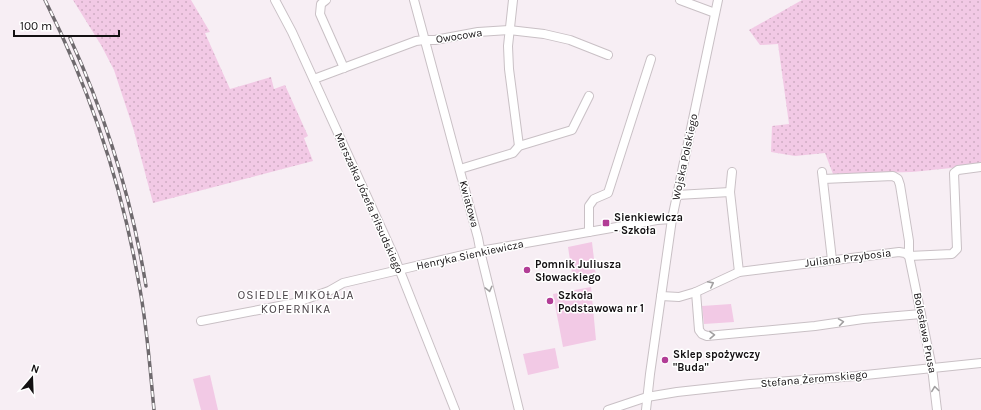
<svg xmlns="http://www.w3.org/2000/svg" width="981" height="410" font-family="Karla,sans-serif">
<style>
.grass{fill:url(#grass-dots)}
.park{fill:#f2c9e5}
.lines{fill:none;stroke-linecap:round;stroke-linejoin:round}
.minor-casing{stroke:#c9c0c5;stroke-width:10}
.minor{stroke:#fff;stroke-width:8}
.rail-casing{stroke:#6f6a6e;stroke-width:3.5}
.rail{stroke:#fff;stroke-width:2;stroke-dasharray:6;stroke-linecap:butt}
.oneway{stroke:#a19fa0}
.poi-dot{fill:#b23d96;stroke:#fff;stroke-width:1.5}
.labels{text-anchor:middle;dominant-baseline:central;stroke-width:3;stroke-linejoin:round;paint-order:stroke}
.street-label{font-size:11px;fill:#131012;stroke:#fff}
.poi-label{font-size:11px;font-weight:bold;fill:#131012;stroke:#fff;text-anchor:start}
.neighbourhood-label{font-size:12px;letter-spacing:1px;fill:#4a4348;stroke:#fff}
</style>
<defs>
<pattern id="grass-dots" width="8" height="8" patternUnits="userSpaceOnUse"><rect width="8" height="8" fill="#f2c9e5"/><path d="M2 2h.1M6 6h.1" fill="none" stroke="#cfacc3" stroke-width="1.8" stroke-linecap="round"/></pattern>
</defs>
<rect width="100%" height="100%" fill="#f7eef4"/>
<g class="grass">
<polygon points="73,0 191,0 210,32 205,33 230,89 271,77 274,89 285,85 308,136 304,138 313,161 153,203 134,131 114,70 101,45"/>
<polygon points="802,0 981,0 981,165 912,172 833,174 825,153 795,156 771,152 772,126 789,124 778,44 760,45 749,30"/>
</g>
<g class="park">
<polygon points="592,242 596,277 573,280 568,247"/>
<polygon points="591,287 596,340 563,347 553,294"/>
<polygon points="731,304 734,322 704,324 702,306"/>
<polygon points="555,348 559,368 528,375 523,354"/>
<polygon points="210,375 218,410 201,410 193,379"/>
</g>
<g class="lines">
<defs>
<g id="minor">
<polyline points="275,0 292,32 394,256 455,410"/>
<polyline points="326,0 321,4 320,14 344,68"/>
<polyline points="414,0 478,238 482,259 519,410"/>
<polyline points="513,0 508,46 509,69 519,146"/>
<polyline points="680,0 715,13"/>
<polyline points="314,79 416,41 424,40 435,40 478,32 509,30 544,34 570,40 608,55"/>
<polyline points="460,169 513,153 519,146 572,130 589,96"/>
<polyline points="732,172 730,192 739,272"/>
<polyline points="822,172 832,260"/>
<polyline points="823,179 893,176 898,179 900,185 909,241 909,256 932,368 937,410"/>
<polyline points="677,195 730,192"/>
<polyline points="589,232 589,206 594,199 608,193 651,59"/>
<polyline points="696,292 699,330 702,334 707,336 815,326 863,319 921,314"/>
<polyline points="661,296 679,297 696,292 739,272 899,252 905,253 909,256 952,254 957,249 954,173 958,170 981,167"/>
<polyline points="201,321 295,303 329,291 343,283 480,251 657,220 672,219"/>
<polyline points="608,410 647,397 677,392 750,384 856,376 981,363"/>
<polyline points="646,410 650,374 672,219 718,0"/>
</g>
</defs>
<use href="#minor" class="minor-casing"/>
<use href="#minor" class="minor"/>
<defs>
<g id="rail">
<path d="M45,0C90,90 122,185 139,284C147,325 150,368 154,410"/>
<path d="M70,38C106,117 132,200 146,286"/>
</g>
</defs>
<use href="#rail" class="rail-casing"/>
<use href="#rail" class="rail"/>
</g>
<defs><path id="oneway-chevron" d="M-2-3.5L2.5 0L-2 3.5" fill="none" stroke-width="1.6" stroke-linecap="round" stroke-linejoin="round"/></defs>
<g class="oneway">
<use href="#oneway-chevron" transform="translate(711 284) rotate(-27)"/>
<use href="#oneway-chevron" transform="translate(489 289) rotate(76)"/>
<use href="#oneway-chevron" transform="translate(841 322) rotate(-9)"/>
<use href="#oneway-chevron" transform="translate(712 335) rotate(-1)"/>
<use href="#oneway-chevron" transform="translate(935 389) rotate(-98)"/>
</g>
<g class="poi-dot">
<rect x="602" y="219" width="8" height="8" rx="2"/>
<circle cx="527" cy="270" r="4"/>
<circle cx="550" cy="301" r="4"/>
<circle cx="665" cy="360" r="4"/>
</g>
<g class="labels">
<g class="street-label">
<text transform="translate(459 36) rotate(-9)">Owocowa</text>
<text transform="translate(685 157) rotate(-78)">Wojska Polskiego</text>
<text transform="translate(369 203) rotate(66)">Marszałka Józefa Piłsudskiego</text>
<text transform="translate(469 204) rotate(75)">Kwiatowa</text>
<text transform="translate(470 255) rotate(-12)">Henryka Sienkiewicza</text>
<text transform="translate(848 258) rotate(-7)">Juliana Przybosia</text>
<text transform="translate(925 333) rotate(79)">Bolesława Prusa</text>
<text transform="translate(814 379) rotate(-5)">Stefana Żeromskiego</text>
</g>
<g class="poi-label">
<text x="614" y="217">Sienkiewicza<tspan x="614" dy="13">- Szkoła</tspan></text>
<text x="535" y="264">Pomnik Juliusza<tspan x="535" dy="13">Słowackiego</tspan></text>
<text x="558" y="295">Szkoła<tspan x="558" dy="13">Podstawowa nr 1</tspan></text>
<text x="673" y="354">Sklep spożywczy<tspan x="673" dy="13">"Buda"</tspan></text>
</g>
<g class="neighbourhood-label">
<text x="296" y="295">OSIEDLE MIKOŁAJA<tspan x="296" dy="14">KOPERNIKA</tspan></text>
</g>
</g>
<g transform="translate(32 378) rotate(19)" stroke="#ffffff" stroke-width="3" paint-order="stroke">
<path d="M0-3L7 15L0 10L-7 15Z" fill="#131012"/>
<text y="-6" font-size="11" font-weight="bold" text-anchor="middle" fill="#131012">N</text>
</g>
<path d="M14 30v6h105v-6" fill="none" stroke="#131012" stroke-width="2"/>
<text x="20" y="30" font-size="12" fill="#131012" stroke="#ffffff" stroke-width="3" paint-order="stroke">100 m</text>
</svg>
